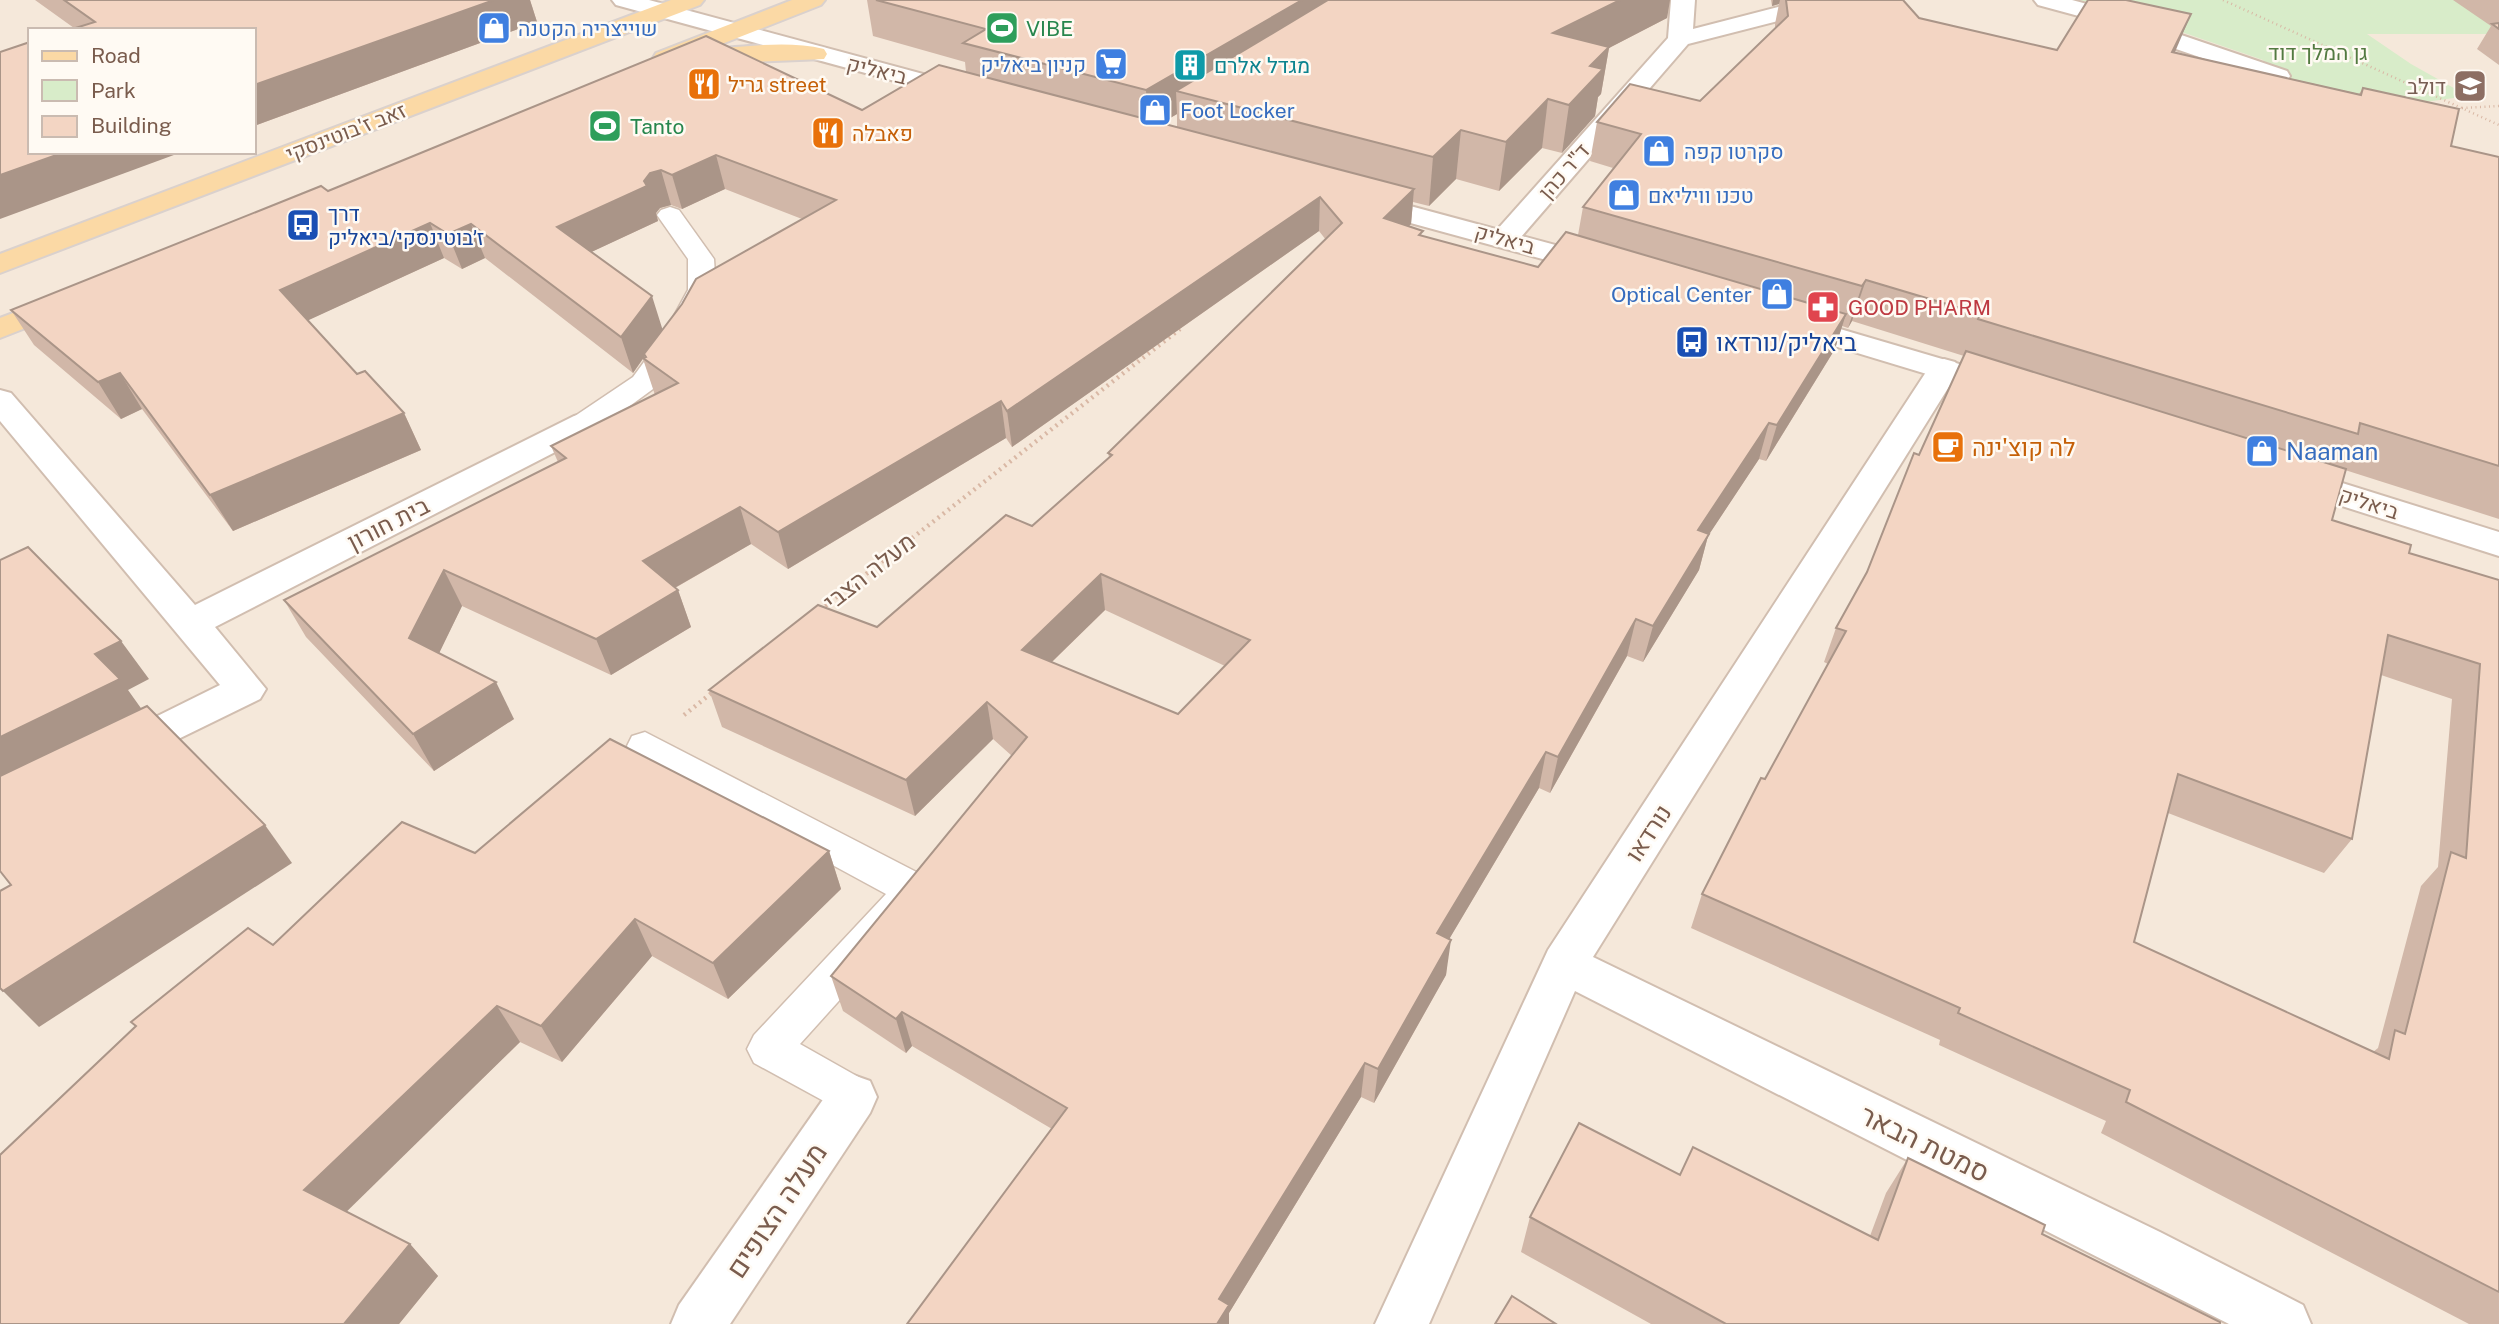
<svg xmlns="http://www.w3.org/2000/svg" width="2499" height="1324" font-family="'Public Sans',Heebo,sans-serif">
<style>
.residential{fill:#f5e8da;fill-rule:evenodd}
.green{fill:#d8ecc9}
.lines{fill:none;stroke-linecap:round;stroke-linejoin:round}
.service-casing{stroke:#d1beb0;stroke-width:3}
.minor-casing{stroke:#d1beb0;stroke-width:4}
.tertiary-casing{stroke:#d1beb0;stroke-width:4}
.primary-casing{stroke:#dad1cd;stroke-width:4}
.path-far1{stroke:#d9b8a5;stroke-width:2.5;stroke-dasharray:1 3.5;stroke-linecap:butt}
.path{stroke:#d9b8a5;stroke-width:4.5;stroke-dasharray:2 4.5;stroke-linecap:butt}
.service{fill:#fff;fill-rule:evenodd}
.minor{fill:#fff;fill-rule:evenodd}
.tertiary{fill:#fff;fill-rule:evenodd}
.primary{fill:#fbd9a5;fill-rule:evenodd}
.wall{fill:#d1b7a8;fill-rule:evenodd}
.shaded-wall{fill:#aa9588}
.building{fill:#f3d5c3;stroke:#aa9588;stroke-width:2;fill-rule:evenodd}
.labels{text-anchor:middle;dominant-baseline:central;stroke-width:5;stroke-linejoin:round;paint-order:stroke}
.far-shop-label{font-size:21px;fill:#366cbe;stroke:#fffaf3;text-anchor:start}
.far-leisure-label{font-size:21px;fill:#27864d;stroke:#fffaf3;text-anchor:start}
.far-park-label{font-size:21px;fill:#537a41;stroke:#fffaf3}
.far-culture-label{font-size:21px;fill:#0d838f;stroke:#fffaf3;text-anchor:start}
.far-street-label{font-size:21px;fill:#7a5c4d;stroke:#fffaf3}
.far-food-label{font-size:21px;fill:#c56008;stroke:#fffaf3;text-anchor:start}
.far-education-label{font-size:21px;fill:#785e54;stroke:#fffaf3;text-anchor:end}
.far-transit-label{font-size:21px;fill:#164399;stroke:#fffaf3;text-anchor:start}
.far-health-label{font-size:21px;fill:#be3a42;stroke:#fffaf3;text-anchor:start}
.transit-label{font-size:24px;fill:#164399;stroke:#fffaf3;text-anchor:start}
.food-label{font-size:24px;fill:#c56008;stroke:#fffaf3;text-anchor:start}
.shop-label{font-size:24px;fill:#366cbe;stroke:#fffaf3;text-anchor:start}
.street-label{font-size:24px;fill:#7a5c4d;stroke:#fffaf3}
.near-street-label{font-size:28px;fill:#7a5c4d;stroke:#fffaf3}
</style>
<rect width="100%" height="100%" fill="#fdf6ec"/>
<path class="residential" d="M0,0H2499V1324H0ZM30,30H254V152H30Z"/>
<polygon class="green" points="2079,0 2483,0 2499,34 2367,34 2411,64 2468,96 2297,120 2263,60 2103,5"/>
<g class="lines">
<defs>
<g id="service">
<polygon points="670,207 679,210 714,259 716,290 690,338 653,389 597,430 586,432 575,430 571,423 575,416 633,377 663,336 688,290 688,259 657,215 661,210"/>
<polygon points="645,732 928,878 934,890 928,902 800,1044 869,1083 875,1097 869,1111 853,1117 754,1063 747,1049 754,1035 886,894 632,756 627,746 632,736"/>
</g>
<g id="minor">
<polygon points="1671,0 1695,0 1693,29 1805,0 1844,0 1840,5 1688,44 1515,244 1505,247 1495,244 1491,238 1495,232 1668,38"/>
<polygon points="2034,0 2072,0 2102,8 2287,71 2290,76 2287,81 2269,81 2086,18 2038,5"/>
<polygon points="1944,359 1955,362 1960,369 1593,957 2160,1232 2303,1305 2311,1324 2229,1324 1575,991 1429,1324 1375,1324 1548,950 1928,369 1933,362"/>
<polygon points="0,390 11,393 195,605 574,416 586,413 598,416 602,423 598,430 215,627 266,689 260,699 121,767 107,763 101,752 107,741 220,685 0,421"/>
<polygon points="853,1075 870,1081 877,1097 870,1113 730,1324 671,1324 679,1305 836,1081"/>
</g>
<g id="tertiary">
<polygon points="612,0 649,0 975,88 979,93 975,98 957,98 616,5"/>
<polygon points="1362,193 1611,260 1616,266 1611,272 1601,275 1352,207 1348,201 1352,195"/>
<polygon points="1789,314 2017,381 2022,388 2017,395 2006,398 1778,329 1774,323 1778,317"/>
<polygon points="2291,467 2499,532 2499,556 2279,486 2274,478 2279,470"/>
</g>
<g id="primary">
<polygon points="671,0 704,0 700,5 0,273 0,254"/>
<path d="M792,0H825L821,5L709,49C746,47 787,40 824,49L827,54L824,59L703,64L694,62L691,56L665,65L656,63L653,58L656,53Z"/>
<polygon points="68,292 79,295 83,301 79,307 0,338 0,318"/>
</g>
</defs>
<use href="#service" class="service-casing"/>
<use href="#minor" class="minor-casing"/>
<use href="#tertiary" class="tertiary-casing"/>
<use href="#primary" class="primary-casing"/>
<g class="path-far1">
<polyline points="2223,0 2499,125"/>
<polyline points="2462,108 2499,106"/>
</g>
<g class="path">
<polyline points="820,610 1180,329"/>
<polyline points="684,715 713,692"/>
</g>
<use href="#service" class="service"/>
<use href="#minor" class="minor"/>
<use href="#tertiary" class="tertiary"/>
<use href="#primary" class="primary"/>
</g>
<g class="wall">
<polygon points="35,0 530,0 537,22 254,126 254,30 74,28"/>
<path d="M867,0H1670L1667,18L1609,48L1601,94L1598,97L1595,116L1562,153L1542,148L1499,191L1456,179L1429,206L1413,202L1411,224L1409,226L1423,236L1538,267L1578,235L1583,207L1613,168L1590,161L1597,122L1700,101L1775,28V24L1779,4L1772,6L1771,0H1903L1919,18L2057,50L2174,52L2359,94L2363,88L2451,146L2499,157V519L2345,470L2332,520L2409,553L2499,580V1324H2469L2101,1133L2106,1121L1939,1045L1940,1040L1691,928L1702,894L1828,664L1824,662L1836,628L1867,572L1919,455L1964,356L1852,321L1848,328L1842,326L1835,349L1766,461L1759,459L1708,536L1699,570L1643,662L1627,656L1550,793L1539,788L1449,939L1446,975L1374,1103L1361,1097L1229,1313L1052,1129L912,1046L906,1053L843,1011L831,976L1012,756L993,739L915,816L722,727L709,690L877,627L1032,526L1109,457L1108,453L1326,240L1319,231L1012,447L1006,438L788,569L751,544L675,588L678,590L691,627L611,675L462,606L439,653L514,719L434,771L306,637L284,600L558,462L551,446L655,395L643,359L633,373L485,258L462,269L444,258L308,320L357,374L404,413L421,450L233,531L142,409L121,419L34,345L11,310L328,191L862,110L966,72L965,62L873,36ZM1177,114V127L1162,123ZM725,189L802,219L662,330L591,252L658,221L656,213L660,208L671,205L682,209ZM1105,610L1225,666L1178,714L1052,662ZM2381,675L2452,699L2438,867L2421,886L2378,1048L2373,1052L2134,942L2168,813L2324,873L2352,839Z"/>
<polygon points="2453,0 2499,0 2499,65 2477,49 2491,26"/>
<polygon points="829,851 841,889 728,999 652,956 562,1062 520,1042 346,1211 410,1244 438,1276 399,1324 131,1022 273,945 475,853"/>
<polygon points="1908,1158 2042,1234 2220,1324 1651,1324 1521,1252 1530,1217 1680,1175 1870,1236 1886,1193"/>
</g>
<g class="shaded-wall">
<polygon points="494,0 530,0 537,22 254,126 254,85"/>
<polygon points="1302,0 1341,0 1176,91 1177,114 1148,131 1146,90"/>
<polygon points="1620,0 1670,0 1667,18 1609,48 1601,94 1598,97 1595,116 1562,153 1569,105 1553,33"/>
<polygon points="1773,0 1780,0 1779,4 1772,6"/>
<polygon points="2191,14 2175,52 2156,90 2172,52"/>
<polygon points="1548,99 1542,148 1499,191 1506,142"/>
<polygon points="1461,130 1456,179 1429,206 1433,157"/>
<polygon points="65,152 182,152 0,219 0,175"/>
<polygon points="716,155 725,189 682,209 672,175"/>
<polygon points="661,170 671,205 660,208 656,213 658,221 570,262 557,227 644,181 650,173"/>
<polygon points="1414,189 1411,224 1382,253 1384,218"/>
<polygon points="1320,197 1319,231 1012,447 1007,411"/>
<polygon points="430,223 444,258 298,325 280,290"/>
<polygon points="471,224 485,258 462,269 448,234"/>
<polygon points="1866,280 1852,321 1848,328 1862,286"/>
<polygon points="652,296 663,331 644,354 644,357 633,373 621,337"/>
<polygon points="1846,314 1835,349 1766,461 1777,425"/>
<polygon points="120,373 142,409 121,419 98,382"/>
<polygon points="1001,401 1006,438 788,569 778,532"/>
<polygon points="404,413 421,450 233,531 210,495"/>
<polygon points="1769,423 1759,459 1708,536 1699,570 1643,662 1653,626 1698,530"/>
<polygon points="740,507 751,544 657,598 643,561"/>
<polygon points="444,570 462,606 429,674 409,638"/>
<polygon points="1101,574 1105,610 1027,686 1022,650"/>
<polygon points="678,590 691,627 611,675 596,639"/>
<polygon points="1636,619 1627,656 1550,793 1558,757"/>
<polygon points="121,641 149,679 128,690 148,718 0,791 0,737 95,654"/>
<polygon points="496,682 514,719 434,771 413,734"/>
<polygon points="987,702 993,739 915,816 906,780"/>
<polygon points="1546,752 1539,788 1432,968 1437,933"/>
<polygon points="265,825 292,863 39,1027 3,991"/>
<polygon points="829,851 841,889 728,999 713,963"/>
<polygon points="635,919 652,956 562,1062 541,1026"/>
<polygon points="1451,940 1446,975 1374,1103 1378,1069"/>
<polygon points="497,1006 520,1042 335,1223 304,1190"/>
<polygon points="902,1012 912,1046 906,1053 896,1019"/>
<polygon points="1365,1063 1361,1097 1229,1313 1229,1324 1217,1324 1219,1299"/>
<polygon points="410,1244 438,1276 399,1324 344,1324"/>
</g>
<g class="building">
<polygon points="64,0 494,0 254,85 254,30 69,30 95,22"/>
<polygon points="876,0 1302,0 1146,90 963,43 986,29"/>
<polygon points="1328,0 1620,0 1553,33 1609,47 1590,66 1603,69 1569,105 1548,99 1506,142 1461,130 1433,157 1176,91"/>
<polygon points="1786,0 1903,0 1919,18 2057,50 2088,0 2126,0 2191,14 2172,52 2361,95 2363,88 2459,109 2451,146 2499,157 2499,466 2360,423 2358,434 1978,319 1980,314 1866,280 1862,286 1583,207 1641,134 1597,122 1630,84 1700,101 1788,16"/>
<polygon points="2499,23 2499,29 2492,24"/>
<path d="M706,36L862,110L939,65L1414,189L1384,218L1423,231L1419,235L1538,267L1566,232L1846,314L1777,425L1769,423L1698,530L1709,534L1653,626L1636,619L1558,757L1546,752L1437,933L1451,940L1378,1069L1365,1063L1219,1299L1229,1305L1217,1324H907L1067,1108L902,1012L896,1019L831,976L1027,737L987,702L906,780L709,690L818,605L877,627L1006,515L1032,526L1112,455L1108,453L1342,223L1320,197L1007,411L1001,401L778,532L740,507L643,561L678,590L596,639L444,570L409,638L496,682L413,734L284,600L566,458L551,446L678,383L643,358L646,357L644,354L682,304L696,279L836,200L716,155L672,175L661,170L650,173L644,181L647,186L557,227L652,296L621,337L471,224L448,234L430,223L280,290L357,374L365,371L404,413L210,495L120,373L98,382L11,310L321,186L328,191ZM1101,574L1250,640L1178,714L1022,650Z"/>
<polygon points="30,42 30,152 65,152 0,175 0,52"/>
<path d="M1966,351L2346,469L2332,520L2411,545L2409,553L2499,580V1292L2126,1102L2130,1090L1958,1013L1960,1008L1702,894L1761,778L1765,779L1846,631L1836,628L1867,572L1914,453L1919,455ZM2388,635L2480,664L2466,858L2451,852L2405,1034L2395,1030L2389,1059L2134,942L2178,774L2352,839Z"/>
<polygon points="28,547 121,641 95,654 120,679 0,737 0,560"/>
<polygon points="147,706 265,825 3,991 0,988 0,891 11,885 0,871 0,776"/>
<polygon points="610,739 829,851 713,963 635,919 541,1026 497,1006 304,1190 410,1244 344,1324 0,1324 0,1155 136,1026 131,1022 248,928 273,945 402,822 475,853"/>
<polygon points="1579,1123 1680,1175 1693,1147 1878,1240 1908,1158 2045,1225 2042,1234 2220,1322 2220,1324 1726,1324 1530,1217"/>
<polygon points="1512,1296 1556,1324 1495,1324"/>
</g>
<defs>
<symbol id="shop-square" viewBox="-11 -11 22 22"><rect x="-9" y="-9" width="18" height="18" rx="4" fill="#3f7fe0" stroke="#fffaf3"/><path d="M-5-2.5h2.3a2.7 3.5 0 0 1 5.4 0H5L5.5 6h-11ZM-1.5-2.5h3a1.5 2.3 0 0 0-3 0Z" fill="#fff"/></symbol>
<symbol id="stadium-square" viewBox="-11 -11 22 22"><rect x="-9" y="-9" width="18" height="18" rx="4" fill="#2e9e5b" stroke="#fffaf3"/><path d="M0-5a6.5 5 0 1 0 0 10a6.5 5 0 1 0 0-10ZM-3.5-1.8h7v3.6h-7Z" fill="#fff"/></symbol>
<symbol id="supermarket-square" viewBox="-11 -11 22 22"><rect x="-9" y="-9" width="18" height="18" rx="4" fill="#3f7fe0" stroke="#fffaf3"/><path d="M-6-5.5h2.5l.6 2H6L4.5 2H-2.5L-4.4-4H-6ZM-1.5 3.2a1.3 1.3 0 1 0 .1 0ZM3 3.2a1.3 1.3 0 1 0 .1 0Z" fill="#fff"/></symbol>
<symbol id="building-square" viewBox="-11 -11 22 22"><rect x="-9" y="-9" width="18" height="18" rx="4" fill="#0f9aa8" stroke="#fffaf3"/><path d="M-4-6H4V6H1V3H-1V6H-4ZM-2.5-4.3h1.7v1.8h-1.7ZM.8-4.3h1.7v1.8H.8ZM-2.5-1h1.7V.8h-1.7ZM.8-1h1.7V.8H.8Z" fill="#fff"/></symbol>
<symbol id="restaurant-square" viewBox="-11 -11 22 22"><rect x="-9" y="-9" width="18" height="18" rx="4" fill="#e8710a" stroke="#fffaf3"/><path d="M-5-6h1v4h1v-4h1v4h1v-4h1v5L-1.5 .5V6h-2V.5L-5-1ZM5-6V6H3V1.5H1.5Q1.5-4 5-6Z" fill="#fff"/></symbol>
<symbol id="school-square" viewBox="-11 -11 22 22"><rect x="-9" y="-9" width="18" height="18" rx="4" fill="#8d6e63" stroke="#fffaf3"/><path d="M0-5L7-2L0 1L-7-2ZM-4 1L0 2.5L4 1V4Q0 6-4 4Z" fill="#fff"/></symbol>
<symbol id="bus-square" viewBox="-11 -11 22 22"><rect x="-9" y="-9" width="18" height="18" rx="4" fill="#1a4fb4" stroke="#fffaf3"/><path d="M-5-6H5V4H4V6H2V4H-2V6H-4V4H-5ZM-3.5-4V0h7V-4ZM-3.5 1.2v1.5H-2V1.2ZM2 1.2v1.5H3.5V1.2Z" fill="#fff"/></symbol>
<symbol id="pharmacy-square" viewBox="-11 -11 22 22"><rect x="-9" y="-9" width="18" height="18" rx="4" fill="#e0444e" stroke="#fffaf3"/><path d="M-2-6h4v4h4v4h-4v4h-4v-4h-4v-4h4Z" fill="#fff"/></symbol>
<symbol id="cafe-square" viewBox="-11 -11 22 22"><rect x="-9" y="-9" width="18" height="18" rx="4" fill="#e8710a" stroke="#fffaf3"/><path d="M-5.5-4.5H6V0H3Q3 3.5 0 3.5H-2.5Q-5.5 3.5-5.5 0ZM3-3.2v2h1.7v-2ZM-6 4.5H4V6H-6Z" fill="#fff"/></symbol>
</defs>
<g fill-rule="evenodd">
<use href="#shop-square" x="475" y="9" width="38" height="38"/>
<use href="#stadium-square" x="983" y="9" width="38" height="38"/>
<use href="#supermarket-square" x="1092" y="45" width="38" height="38"/>
<use href="#building-square" x="1171" y="46" width="38" height="38"/>
<use href="#restaurant-square" x="685" y="65" width="38" height="38"/>
<use href="#school-square" x="2451" y="67" width="38" height="38"/>
<use href="#shop-square" x="1136" y="91" width="38" height="38"/>
<use href="#stadium-square" x="586" y="107" width="38" height="38"/>
<use href="#restaurant-square" x="809" y="114" width="38" height="38"/>
<use href="#shop-square" x="1640" y="132" width="38" height="38"/>
<use href="#shop-square" x="1605" y="176" width="38" height="38"/>
<use href="#bus-square" x="284" y="206" width="38" height="38"/>
<use href="#shop-square" x="1758" y="275" width="38" height="38"/>
<use href="#pharmacy-square" x="1804" y="288" width="38" height="38"/>
<use href="#bus-square" x="1673" y="323" width="38" height="38"/>
<use href="#cafe-square" x="1929" y="428" width="38" height="38"/>
<use href="#shop-square" x="2243" y="432" width="38" height="38"/>
</g>
<g class="labels">
<g class="far-shop-label">
<text x="518" y="28">שוייצריה הקטנה</text>
<text x="1086" y="64" text-anchor="end">קניון ביאליק</text>
<text x="1180" y="110">Foot Locker</text>
<text x="1684" y="151">סקרטו קפה</text>
<text x="1648" y="195">טכנו וויליאם</text>
<text x="1752" y="294" text-anchor="end">Optical Center</text>
</g>
<g class="far-leisure-label">
<text x="1026" y="28">VIBE</text>
<text x="630" y="126">Tanto</text>
</g>
<g class="far-park-label">
<text x="2318" y="52">גן המלך דוד</text>
</g>
<g class="far-culture-label">
<text x="1214" y="65">מגדל אלרם</text>
</g>
<g class="far-street-label">
<text transform="translate(877 70) rotate(14)">ביאליק</text>
<text transform="translate(346 132) rotate(-21)">זאב ז'בוטינסקי</text>
<text transform="translate(1564 171) rotate(-49)">ד"ר כהן</text>
<text transform="translate(1505 239) rotate(16)">ביאליק</text>
<text transform="translate(2369 503) rotate(18)">ביאליק</text>
</g>
<g class="far-food-label">
<text x="728" y="84">גריל street</text>
<text x="852" y="133">פאבלה</text>
</g>
<g class="far-education-label">
<text x="2446" y="86">דולב</text>
</g>
<g class="far-transit-label">
<text x="328" y="213">דרך<tspan x="328" dy="24">ז׳בוטינסקי/ביאליק</tspan></text>
</g>
<g class="far-health-label">
<text x="1848" y="307">GOOD PHARM</text>
</g>
<g class="transit-label">
<text x="1716" y="342">ביאליק/נורדאו</text>
</g>
<g class="food-label">
<text x="1972" y="447">לה קוצ'ינה</text>
</g>
<g class="shop-label">
<text x="2286" y="451">Naaman</text>
</g>
<g class="street-label">
<text transform="translate(388 523) rotate(-27)">בית חורון</text>
<text transform="translate(869 571) rotate(-38)">מעלה הצבי</text>
<text transform="translate(1648 833) rotate(-57)">נורדאו</text>
</g>
<g class="near-street-label">
<text transform="translate(1925 1143) rotate(26)">סמטת הבאר</text>
<text transform="translate(776 1210) rotate(-56)">מעלה הצופים</text>
</g>
</g>
<rect x="28" y="28" width="228" height="126" fill="#fffaf3" stroke="#cabbb1" stroke-width="2"/>
<rect x="42" y="51" width="35" height="10" fill="#fbd9a5" stroke="#cabbb1" stroke-width="2"/>
<text x="91" y="63" font-size="21" fill="#7a5c4d">Road</text>
<rect x="42" y="80" width="35" height="21" fill="#d8ecc9" stroke="#cabbb1" stroke-width="2"/>
<text x="91" y="98" font-size="21" fill="#7a5c4d">Park</text>
<rect x="42" y="116" width="35" height="21" fill="#f3d5c3" stroke="#cabbb1" stroke-width="2"/>
<text x="91" y="133" font-size="21" fill="#7a5c4d">Building</text>
</svg>
